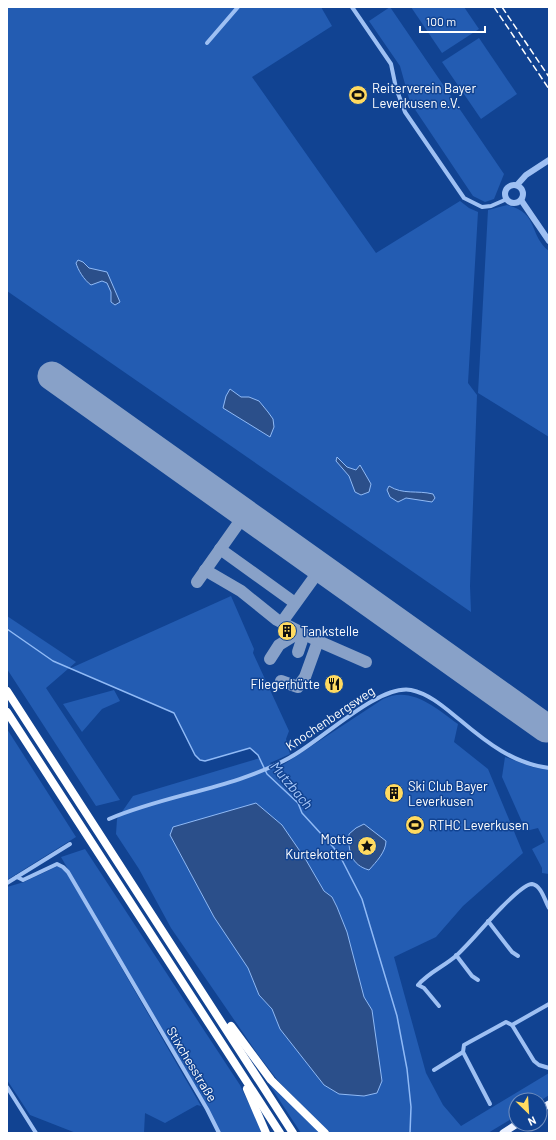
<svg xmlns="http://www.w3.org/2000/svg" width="556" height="1140" font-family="Barlow,sans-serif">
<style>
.green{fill:#235cb2;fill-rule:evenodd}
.water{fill:#2b4f8a;stroke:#90baf6}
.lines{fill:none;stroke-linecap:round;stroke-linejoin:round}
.stream{stroke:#90baf6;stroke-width:1.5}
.taxiway{stroke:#88a1c8;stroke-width:12}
.runway{stroke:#88a1c8;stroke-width:29}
.minor{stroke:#9ec0f3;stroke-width:4}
.tertiary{stroke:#9ec0f3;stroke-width:6}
.primary{stroke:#eaf1ff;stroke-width:7}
.motorway{stroke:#fff;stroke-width:8}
.rail{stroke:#fff;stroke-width:1.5;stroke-dasharray:7 3;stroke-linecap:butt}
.labels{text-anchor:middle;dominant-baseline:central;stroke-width:3;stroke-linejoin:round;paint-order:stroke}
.poi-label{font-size:13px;fill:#fff;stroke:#114392;text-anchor:start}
.street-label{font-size:13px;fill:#fff;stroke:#114392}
.water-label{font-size:14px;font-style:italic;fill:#aacafa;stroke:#114392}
</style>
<rect width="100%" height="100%" fill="#114392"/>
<g class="green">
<polygon points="7,7 321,7 332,26 252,77 376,253 460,201 469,208 478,212 468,383 477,395 470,586 471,612 7,291"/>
<polygon points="390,7 504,174 494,199 485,202 473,196 410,102 400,66 369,21"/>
<polygon points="411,7 464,7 479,29 442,53"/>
<polygon points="479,38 517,94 481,119 442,62"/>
<path d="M507,205C540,213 528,235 549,251V437L478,393L488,210Z"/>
<path d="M231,596L254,649L253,653L289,731L286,739L290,754L270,763L275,770L383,699C411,685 436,708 458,724L454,742L488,769L523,853L463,906L436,937L394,957L426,1073L443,1105L461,1126L549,1073V1095L540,1101L516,1100V1116L488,1133H330L279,1082L259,1056L171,928L139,869L116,834L117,819L133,796L260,758L250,748L205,761L200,760L195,755L174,713L71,668ZM256,803L282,825L306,860L324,891L332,897L337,907L347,932L364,997L372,1010L382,1081L364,1096L353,1095L324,1085L280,1029L272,1009L259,995L248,968L214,917L170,835L215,816Z"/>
<polygon points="7,616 76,662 46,688 120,800 96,806 7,669"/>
<polygon points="114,690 120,701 102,709 82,732 63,704"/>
<polygon points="7,729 76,837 7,880"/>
<polygon points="505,757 532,767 549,770 549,874 542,873 542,868 532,849 545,842 538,828 526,831 502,777"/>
<polygon points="85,849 240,1085 263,1133 220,1133 61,857"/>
<polygon points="58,866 67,873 201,1106 197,1105 165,1123 145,1113 144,1133 76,1133 30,1115 7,1080 7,887 24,882"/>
<polygon points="265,1078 322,1133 301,1133"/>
</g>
<g class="water">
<path d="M78,260L83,262L89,268L107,272L120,302L115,305L111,302V292L107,283L102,281L91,285C84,280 78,270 76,263Z"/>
<polygon points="230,389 241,397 249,397 259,401 268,412 273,419 274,427 270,437 223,408 226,396"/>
<polygon points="337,457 347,467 356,470 360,465 371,484 369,492 361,495 355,492 349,476 336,461"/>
<path d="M389,486C403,495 417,490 433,494L435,498L432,502L406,498L398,502L390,497L387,490Z"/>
<polygon points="256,803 282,825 306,860 324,891 332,897 337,907 347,932 364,997 372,1010 382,1081 377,1093 364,1096 339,1094 324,1085 280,1029 272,1009 259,995 248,968 214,917 170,835 173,827"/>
<path d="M364,824L386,841C386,852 376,862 369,870C351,865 348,851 349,834L356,828Z"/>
</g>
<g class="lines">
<polyline class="stream" points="7,629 53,661 174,713 195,755 200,760 205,761 250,748 258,755 267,774 298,803 302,813 334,848 342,860 362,899 397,1016 407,1069 411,1107 410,1133"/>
<g class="taxiway">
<polyline points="220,549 295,603"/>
<polyline points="205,570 241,591 277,620 318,641 305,677 298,687 281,681"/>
<polyline points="197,582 245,514"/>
<polyline points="282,622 321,568"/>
<polyline points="318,641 366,662"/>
<polyline points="298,652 304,634"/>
<polyline points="270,659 279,645 300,632"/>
</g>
<polyline class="runway" points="52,376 546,728"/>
<g class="minor">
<polyline points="352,7 391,64 396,88 405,112 464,198 482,207 491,206 507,199"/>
<polyline points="207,43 238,7"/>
<path d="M109,819C167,794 233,789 289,758C320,742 378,684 411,690C430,694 445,708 460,720C486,742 514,764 549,768"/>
<polyline points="17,877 23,880 57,864 63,867 68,872 207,1109 219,1133"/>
<polyline points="7,883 70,844"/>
<polyline points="488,921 512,952 518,956"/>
<polyline points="456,955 472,976 478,980"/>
<path d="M439,1006L424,988L418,985C429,972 445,966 457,955C473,940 486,923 501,908C507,902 524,884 532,884C541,885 545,901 549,908"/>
<polyline points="512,1025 534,1061 539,1065 549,1068"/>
<polyline points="463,1052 490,1104"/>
<polyline points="434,1070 463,1052 464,1045 506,1022 512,1025 549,1004"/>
<polyline points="7,1087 36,1133"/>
</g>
<g class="tertiary">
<polyline points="517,185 526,175 549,160"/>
<circle cx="514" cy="194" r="9"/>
<polyline points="521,200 549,241"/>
</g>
<g class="primary">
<polyline points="540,1110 549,1104"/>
<polyline points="503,1133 517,1124"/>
</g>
<g class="motorway">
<polyline points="7,691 293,1133"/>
<polyline points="7,712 280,1133"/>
<polyline points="231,1026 271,1080 325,1133"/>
<polyline points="247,1089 266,1133"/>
</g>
<g class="rail">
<polyline points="494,7 549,89"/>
<polyline points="502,7 549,77"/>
</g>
</g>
<defs>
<symbol id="stadium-disc" viewBox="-11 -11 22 22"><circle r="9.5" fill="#ffda60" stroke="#114392"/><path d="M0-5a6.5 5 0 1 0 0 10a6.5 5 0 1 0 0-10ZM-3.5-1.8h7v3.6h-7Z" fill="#111"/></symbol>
<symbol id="building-disc" viewBox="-11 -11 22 22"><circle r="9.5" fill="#ffda60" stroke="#114392"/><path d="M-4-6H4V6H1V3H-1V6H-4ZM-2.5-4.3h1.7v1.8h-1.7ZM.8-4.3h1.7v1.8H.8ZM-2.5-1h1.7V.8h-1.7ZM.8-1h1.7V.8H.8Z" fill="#111"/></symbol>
<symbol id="restaurant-disc" viewBox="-11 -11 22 22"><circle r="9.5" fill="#ffda60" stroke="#114392"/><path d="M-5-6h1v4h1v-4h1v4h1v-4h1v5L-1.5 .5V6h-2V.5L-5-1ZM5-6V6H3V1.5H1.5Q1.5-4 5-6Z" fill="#111"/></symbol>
<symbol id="sight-disc" viewBox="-11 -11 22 22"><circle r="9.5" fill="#ffda60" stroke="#114392"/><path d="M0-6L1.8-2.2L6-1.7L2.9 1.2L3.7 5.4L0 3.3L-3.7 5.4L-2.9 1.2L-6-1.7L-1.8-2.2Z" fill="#111"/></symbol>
</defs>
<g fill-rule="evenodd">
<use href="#stadium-disc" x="347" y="84" width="22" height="22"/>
<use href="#building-disc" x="276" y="620" width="22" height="22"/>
<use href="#restaurant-disc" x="323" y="673" width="22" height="22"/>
<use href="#building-disc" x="383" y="782" width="22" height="22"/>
<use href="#stadium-disc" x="404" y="814" width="22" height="22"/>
<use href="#sight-disc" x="356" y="835" width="22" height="22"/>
</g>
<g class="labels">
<g class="poi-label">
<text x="372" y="88">Reiterverein Bayer<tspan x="372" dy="15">Leverkusen e.V.</tspan></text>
<text x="301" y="631">Tankstelle</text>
<text x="320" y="684" text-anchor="end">Fliegerhütte</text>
<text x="408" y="786">Ski Club Bayer<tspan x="408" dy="15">Leverkusen</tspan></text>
<text x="429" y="825">RTHC Leverkusen</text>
<text x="353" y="839" text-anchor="end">Motte<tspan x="353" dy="15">Kurtekotten</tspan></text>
</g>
<g class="street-label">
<text transform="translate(330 718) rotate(-34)">Knochenbergsweg</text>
<text transform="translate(192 1064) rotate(59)">Stixchesstraße</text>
</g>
<g class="water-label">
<text transform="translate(292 785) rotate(50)">Mutzbach</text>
</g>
</g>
<rect width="556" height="1140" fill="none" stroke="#ffffff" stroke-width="16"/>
<g transform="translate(528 1112) rotate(155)"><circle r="19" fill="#114392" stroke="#708ebe"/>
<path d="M0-3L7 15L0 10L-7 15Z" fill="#ffda60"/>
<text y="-6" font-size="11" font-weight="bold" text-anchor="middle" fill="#ffffff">N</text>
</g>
<path d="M420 26v6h65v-6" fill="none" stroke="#ffffff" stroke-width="2"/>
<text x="426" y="26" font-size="12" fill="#ffffff" stroke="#114392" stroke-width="3" paint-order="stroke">100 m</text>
</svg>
